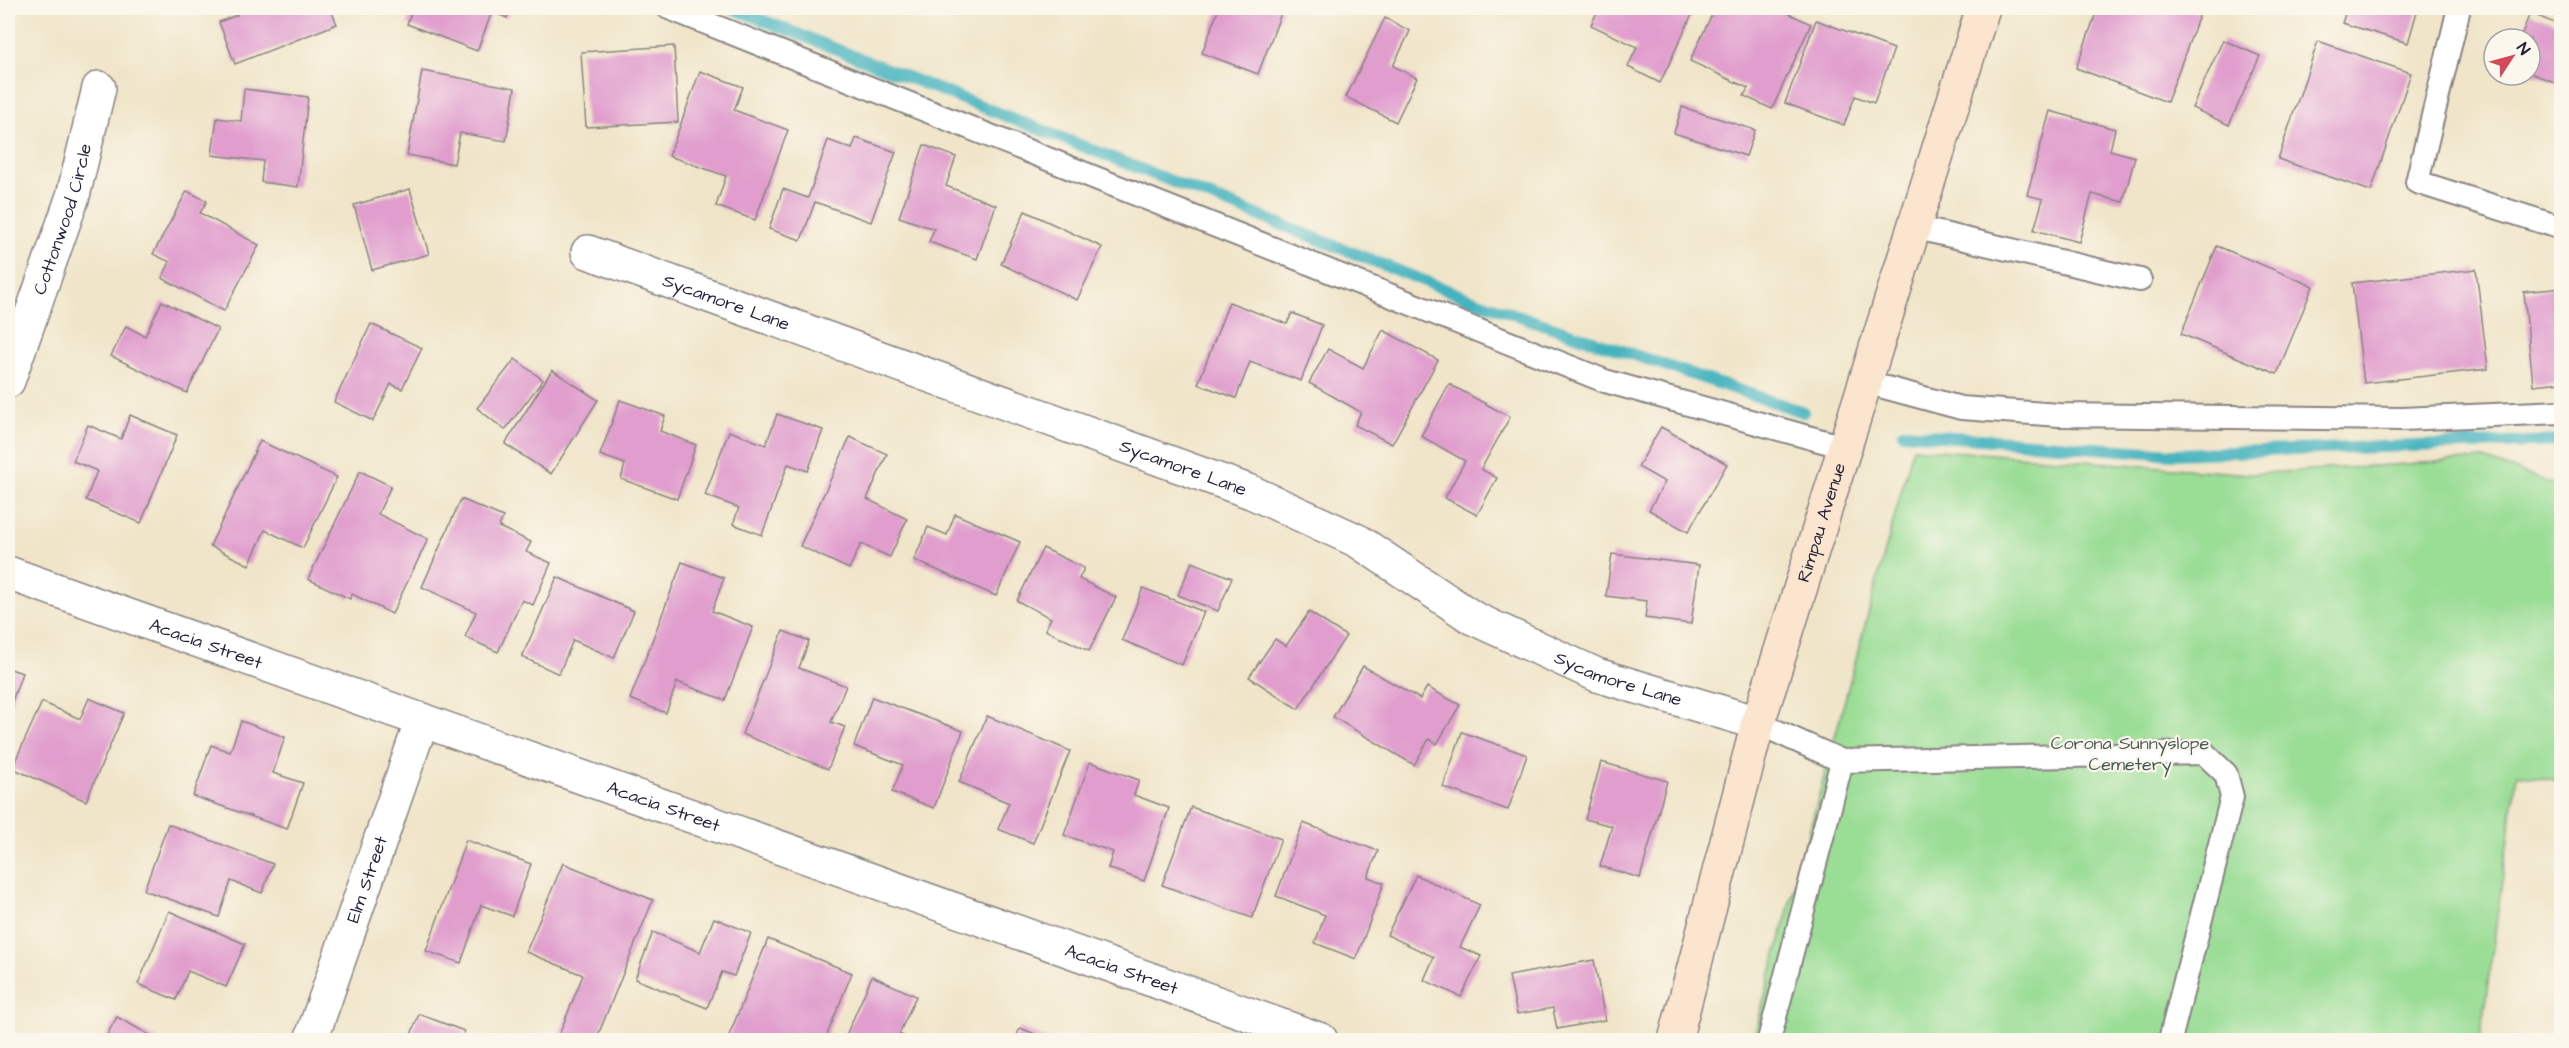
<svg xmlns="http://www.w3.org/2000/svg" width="2569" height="1048" font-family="'Architects Daughter',sans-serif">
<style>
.green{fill:#9add95;stroke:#5e8068;stroke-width:1.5}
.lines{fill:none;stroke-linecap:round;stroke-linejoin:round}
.stream{stroke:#44b3be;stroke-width:12}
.building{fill:#e09dcd}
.lane-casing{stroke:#898482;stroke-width:26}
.street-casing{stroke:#898482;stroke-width:36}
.secondary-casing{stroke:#898482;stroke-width:36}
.lane{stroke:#fff;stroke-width:22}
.street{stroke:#fff;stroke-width:33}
.secondary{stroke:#fbe5cf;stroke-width:33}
.labels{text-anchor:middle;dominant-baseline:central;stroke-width:4.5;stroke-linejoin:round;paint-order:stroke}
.street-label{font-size:18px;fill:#22223b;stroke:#fbf7ec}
.park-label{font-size:18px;fill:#465a56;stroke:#fbf7ec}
</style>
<rect width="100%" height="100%" fill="#fbf7ec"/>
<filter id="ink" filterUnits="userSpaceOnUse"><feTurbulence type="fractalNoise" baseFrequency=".0167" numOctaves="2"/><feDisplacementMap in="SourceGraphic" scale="12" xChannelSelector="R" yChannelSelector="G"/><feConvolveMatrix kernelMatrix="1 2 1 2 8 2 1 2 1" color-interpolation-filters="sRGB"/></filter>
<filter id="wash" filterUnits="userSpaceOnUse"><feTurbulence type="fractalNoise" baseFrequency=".008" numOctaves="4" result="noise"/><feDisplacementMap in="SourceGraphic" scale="24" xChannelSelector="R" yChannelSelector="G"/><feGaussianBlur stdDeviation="1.35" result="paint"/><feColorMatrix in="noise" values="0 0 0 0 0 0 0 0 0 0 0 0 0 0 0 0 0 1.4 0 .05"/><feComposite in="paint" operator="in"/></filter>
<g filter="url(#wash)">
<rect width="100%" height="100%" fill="#f0e5c9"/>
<polygon class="green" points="1913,448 2250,474 2484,459 2561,487 2561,781 2517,774 2480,1040 1753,1040"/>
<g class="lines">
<g class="stream">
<polyline points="732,8 1475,301 1803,412"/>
<polyline points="1903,433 2172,454 2562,441"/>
</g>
</g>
<g id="blocks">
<g class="building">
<polygon points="234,8 330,8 337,24 235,64 219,22 237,15"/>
<polygon points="413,8 510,8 507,18 492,12 477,51 407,24"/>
<polygon points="1219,8 1283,8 1258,74 1202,53"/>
<polygon points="1599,8 1695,8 1660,83 1628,67 1637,47 1591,25"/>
<polygon points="1715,8 1777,8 1811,24 1772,109 1744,96 1748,88 1690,61"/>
<polygon points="2098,8 2184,8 2200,13 2167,102 2076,68"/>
<polygon points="2347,8 2418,8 2408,43 2342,23"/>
<polygon points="2530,13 2562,26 2562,85 2530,73 2530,39 2520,39"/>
<polygon points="1385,18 1410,31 1393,66 1417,78 1396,122 1346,97"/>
<polygon points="1816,20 1894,49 1874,103 1855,96 1844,125 1785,103"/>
<polygon points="2223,40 2260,56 2229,125 2192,108"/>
<polygon points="2318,41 2411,73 2371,191 2278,159"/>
<polygon points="674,46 678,122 586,127 581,52"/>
<polygon points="422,71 515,88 506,141 460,133 454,164 407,155"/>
<polygon points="700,71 743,87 734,110 788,130 755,220 716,206 726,176 669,156"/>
<polygon points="244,89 308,97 298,187 261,182 263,161 212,155 217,118 241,121"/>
<polygon points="1682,107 1755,130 1746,156 1674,133"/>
<polygon points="2050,111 2115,129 2110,150 2135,157 2123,202 2092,194 2079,242 2034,230 2043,199 2027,195"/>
<polygon points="856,138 896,152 871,222 815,202 801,240 769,229 783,189 808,198 828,140 852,149"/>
<polygon points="924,145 956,157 946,186 996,205 977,259 929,242 934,229 899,217"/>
<polygon points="410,189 429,254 372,270 354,205"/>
<polygon points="187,191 207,201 200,213 259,245 224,311 162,278 170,262 153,254"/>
<polygon points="1025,211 1102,247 1077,300 1001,264"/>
<polygon points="2217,246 2313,286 2277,374 2181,334"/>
<polygon points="2476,269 2488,369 2364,383 2352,283"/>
<polygon points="2562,288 2562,382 2533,385 2524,292"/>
<polygon points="162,301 218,329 187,393 111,356 126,326 145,336"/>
<polygon points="1229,302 1287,324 1292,313 1322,325 1301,381 1250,362 1236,398 1198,384"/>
<polygon points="371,324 422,348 402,389 391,384 373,421 334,402"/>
<polygon points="1383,330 1438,360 1392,444 1355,425 1361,412 1309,383 1328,349 1363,368"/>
<polygon points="515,359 543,380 505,430 477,408"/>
<polygon points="552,370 598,400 551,474 505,444"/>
<polygon points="1449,384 1510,417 1481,469 1497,478 1477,515 1445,498 1465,461 1421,436"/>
<polygon points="620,400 665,416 660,431 696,445 677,499 621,479 625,464 600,455"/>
<polygon points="777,414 823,430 808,471 788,464 762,535 733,524 739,508 705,495 729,431 766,445"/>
<polygon points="130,415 177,435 141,523 86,500 97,471 73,461 88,425 121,439"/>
<polygon points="1661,427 1727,464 1688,532 1649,510 1665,482 1638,467"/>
<polygon points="850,437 887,454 867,499 907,519 890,557 861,544 849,569 800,546"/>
<polygon points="260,441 337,477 303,548 265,530 249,565 210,546"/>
<polygon points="360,471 391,486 378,514 428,539 392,614 352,594 350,599 308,579"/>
<polygon points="461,499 503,517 499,527 531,542 526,552 551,563 533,605 522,600 498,652 465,637 476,612 422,587"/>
<polygon points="955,514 1020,542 996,596 914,560 928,527 947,535"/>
<polygon points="1043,548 1084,568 1079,579 1116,597 1089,651 1045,630 1051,618 1017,601"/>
<polygon points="1612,554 1699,565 1691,624 1645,618 1647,601 1606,596"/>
<polygon points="682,562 724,578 712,611 753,627 725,700 677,682 666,713 630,699"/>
<polygon points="1192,562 1232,578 1218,611 1178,595"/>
<polygon points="557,577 634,611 614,658 573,640 559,674 522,657"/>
<polygon points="1143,588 1204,612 1182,665 1122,640"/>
<polygon points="1309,612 1346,636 1298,709 1249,677 1275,639 1286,646"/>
<polygon points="783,631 809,641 799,668 846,686 831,722 845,727 828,769 742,734"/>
<polygon points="1363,666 1420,699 1427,687 1460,705 1437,744 1429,739 1414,765 1333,717"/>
<polygon points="8,668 22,673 8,713"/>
<polygon points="872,697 963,731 934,808 892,792 903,765 854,746"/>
<polygon points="89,698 124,713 86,801 12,768 42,702 80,719"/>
<polygon points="987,716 1070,751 1033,843 998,829 1009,803 959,782"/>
<polygon points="241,721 285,737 273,773 303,783 287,829 193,796 211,745 230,752"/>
<polygon points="1462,732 1527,755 1508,810 1443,787"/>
<polygon points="1090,762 1139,780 1134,795 1169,808 1144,881 1108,868 1113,852 1064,835"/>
<polygon points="1601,762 1667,781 1640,878 1600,866 1612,826 1585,819"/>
<polygon points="1191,807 1281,839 1252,918 1162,885"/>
<polygon points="1303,823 1378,851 1368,877 1384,883 1356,959 1315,943 1325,915 1276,896"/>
<polygon points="168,824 273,864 262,893 231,881 219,917 144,890"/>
<polygon points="466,840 531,864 512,916 481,905 461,963 426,951"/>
<polygon points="563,863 653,900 596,1040 572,1040 559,1035 583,975 526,952"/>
<polygon points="1416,875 1480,905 1460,947 1481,956 1461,997 1424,980 1434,957 1387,935"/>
<polygon points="169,911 245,944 226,987 188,971 176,1000 138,984"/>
<polygon points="714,918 751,933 734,976 722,972 707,1008 635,979 653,932 700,952"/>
<polygon points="768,939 852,973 825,1040 772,1040 760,1036 759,1040 732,1040 728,1038"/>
<polygon points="1594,960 1605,1020 1557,1029 1553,1008 1517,1014 1509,976"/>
<polygon points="872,976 916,996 899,1034 913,1040 844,1040"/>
<polygon points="419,1014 464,1031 461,1040 409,1040"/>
<polygon points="117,1017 159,1040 104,1040"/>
<polygon points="1020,1028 1050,1040 1015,1040"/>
</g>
</g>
</g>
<g filter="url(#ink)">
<use href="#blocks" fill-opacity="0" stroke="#898482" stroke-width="1.5"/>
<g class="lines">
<defs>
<g id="lane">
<polyline points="669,8 1605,381 1844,447"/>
<polyline points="2459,8 2417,182 2562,228"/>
<polyline points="1913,227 2140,280"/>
<polyline points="1865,382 1961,408 2059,415 2402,419 2562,412"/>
<polyline points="1758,723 1842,761 2204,753 2226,774 2232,797 2170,1040"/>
<polyline points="1769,1040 1842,761"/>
</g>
<g id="street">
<path id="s1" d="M588,252L1251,492L1358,541L1473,618L1597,675L1758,723"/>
<path id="s2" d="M8,381L73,196L99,88"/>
<path id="s3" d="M8,573L1321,1040"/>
<path id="s4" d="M311,1040L422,720"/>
</g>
<g id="secondary">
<path id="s5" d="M1675,1040L1758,723L1983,8"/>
</g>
</defs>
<use href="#lane" class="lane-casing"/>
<use href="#street" class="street-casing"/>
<use href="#secondary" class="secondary-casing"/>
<use href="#lane" class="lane"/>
<use href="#street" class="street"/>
<use href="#secondary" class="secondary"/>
</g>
</g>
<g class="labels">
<g class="street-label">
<text stroke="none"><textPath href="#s2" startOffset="171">Cottonwood Circle</textPath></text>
<text stroke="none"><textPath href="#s1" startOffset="147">Sycamore Lane</textPath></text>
<text stroke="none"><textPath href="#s1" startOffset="633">Sycamore Lane</textPath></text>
<text stroke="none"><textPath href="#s5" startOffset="538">Rimpau Avenue</textPath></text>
<text stroke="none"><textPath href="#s3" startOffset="210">Acacia Street</textPath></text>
<text stroke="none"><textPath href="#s1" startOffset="1119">Sycamore Lane</textPath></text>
<text stroke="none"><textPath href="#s3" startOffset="696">Acacia Street</textPath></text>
<text stroke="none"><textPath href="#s4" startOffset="170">Elm Street</textPath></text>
<text stroke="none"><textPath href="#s3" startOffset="1182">Acacia Street</textPath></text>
</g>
<g class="park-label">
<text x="2130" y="743">Corona Sunnyslope<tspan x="2130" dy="21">Cemetery</tspan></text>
</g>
</g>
<rect width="2569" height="1048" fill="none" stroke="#fbf7ec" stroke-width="30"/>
<g transform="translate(2512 57) rotate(54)"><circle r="28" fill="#fbf7ec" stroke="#a4a2a5" stroke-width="1.5"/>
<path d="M0-4.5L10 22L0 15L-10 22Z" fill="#d1495b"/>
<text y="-9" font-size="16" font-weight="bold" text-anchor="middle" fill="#22223b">N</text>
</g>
</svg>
